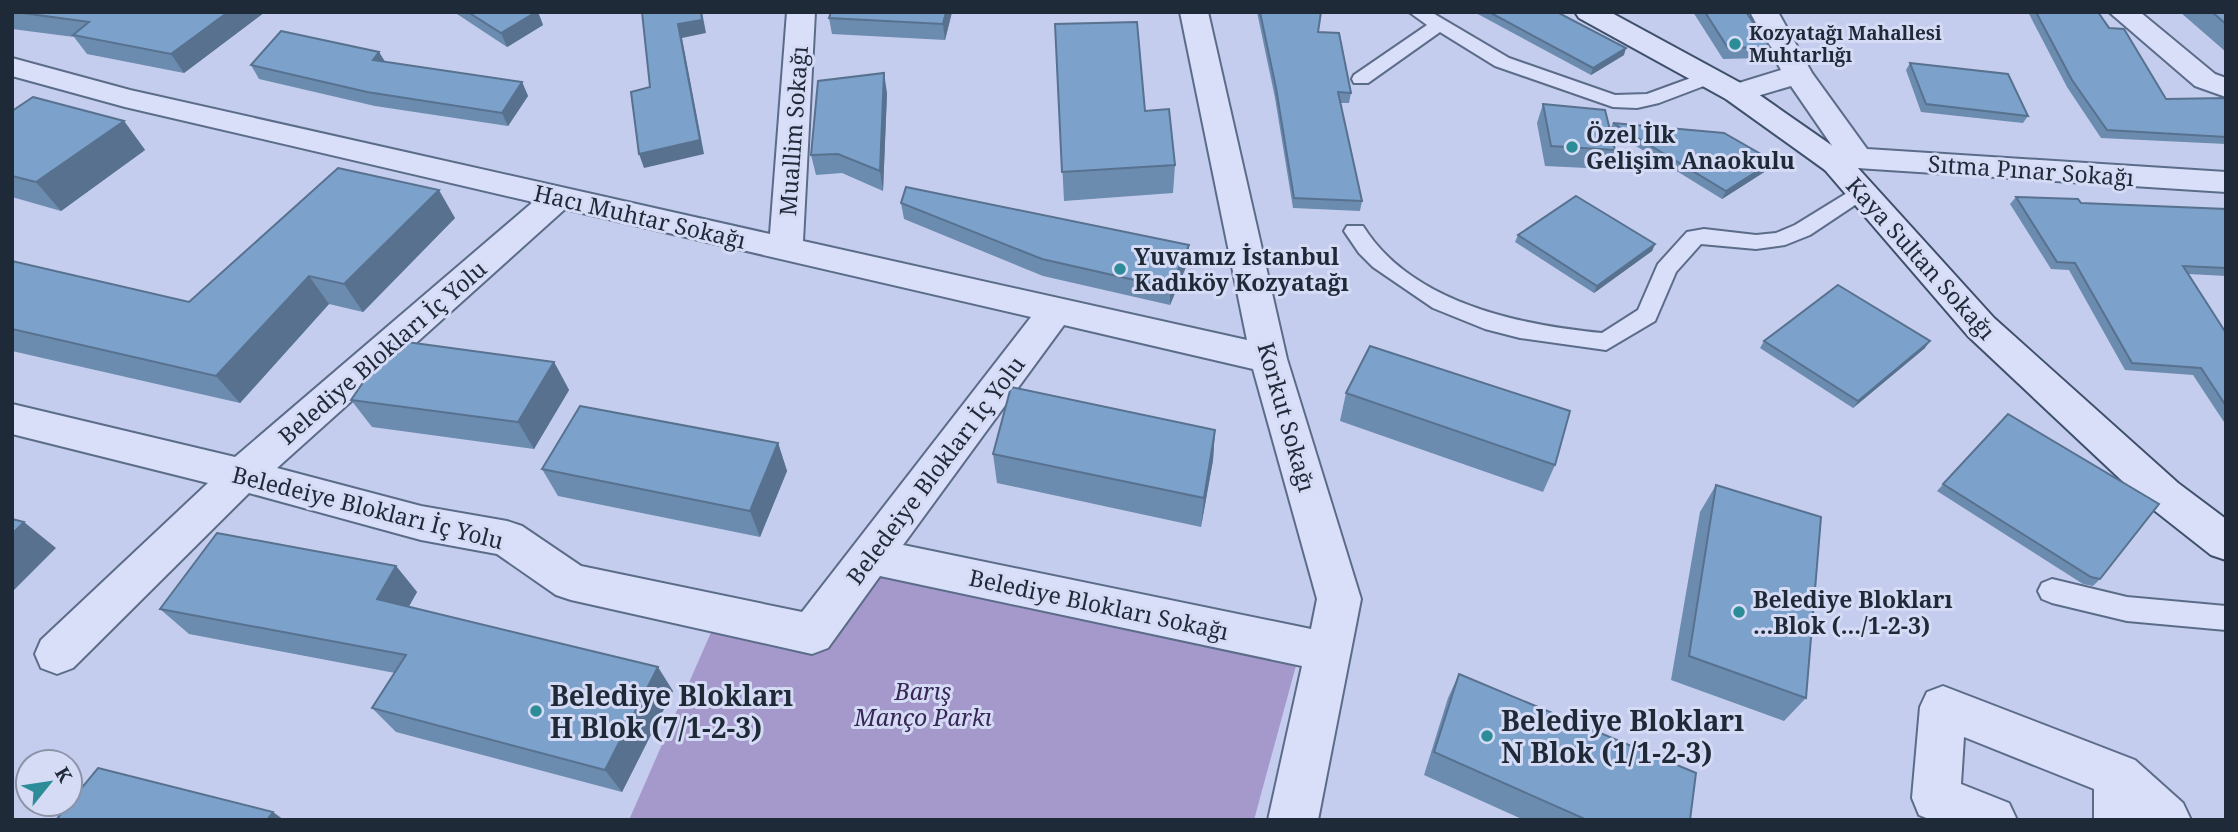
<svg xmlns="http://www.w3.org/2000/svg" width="2238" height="832" font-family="'Noto Serif',serif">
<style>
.green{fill:#a599cc}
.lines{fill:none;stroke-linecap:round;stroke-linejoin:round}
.lane-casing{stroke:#5b6c89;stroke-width:4}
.street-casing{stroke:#5b6c89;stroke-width:4}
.secondary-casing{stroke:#3e506b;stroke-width:4}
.lane{fill:#d9dff9;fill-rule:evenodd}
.street{fill:#d9dff9;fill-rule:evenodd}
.secondary{fill:#d9dff9;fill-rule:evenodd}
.wall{fill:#6b8baf}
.shaded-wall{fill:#57718f}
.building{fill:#7ca2cc;stroke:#57718f;stroke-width:2}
.poi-dot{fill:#2c8d98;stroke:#d5dbf5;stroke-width:2.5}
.labels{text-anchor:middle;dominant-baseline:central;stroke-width:6;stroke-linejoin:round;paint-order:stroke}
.far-poi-label{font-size:19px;font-weight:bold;fill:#1f2a39;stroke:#d5dbf5;text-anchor:start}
.street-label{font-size:23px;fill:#1f2a39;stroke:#d5dbf5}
.poi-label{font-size:23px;font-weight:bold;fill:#1f2a39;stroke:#d5dbf5;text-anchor:start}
.park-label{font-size:23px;font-style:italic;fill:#372656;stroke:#d5dbf5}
.near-poi-label{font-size:28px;font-weight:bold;fill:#1f2a39;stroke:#d5dbf5;text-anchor:start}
</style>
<rect width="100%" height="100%" fill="#c5cdee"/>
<polygon class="green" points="871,575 1297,662 1254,820 629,820 712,630 817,653"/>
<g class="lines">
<defs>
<g id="lane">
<polygon points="1409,12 1431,12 1509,58 1615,95 1647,94 1710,71 1719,77 1717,81 1659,103 1637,108 1613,107 1495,66 1440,32 1368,83 1354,83 1352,79 1354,75 1427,25"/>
<path d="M1860,185L1870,192L1867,197L1810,235L1785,245L1756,249L1701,244L1676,272L1655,321L1606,350L1520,338L1485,329L1433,308L1373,267L1359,253L1344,231L1347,226H1363C1411,303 1519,325 1602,333L1638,310L1658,264L1687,232L1704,229L1756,235L1776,233L1795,225Z"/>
<polygon points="2052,579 2127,597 2226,606 2226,630 2127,621 2052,603 2042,599 2038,591 2042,583"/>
</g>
<g id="street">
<path d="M787,12H815L803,241L1247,340L1180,12H1208L1287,359L1361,599L1318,820H1268L1302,666L880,576L828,648L812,654L571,600L556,595L497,554L421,540L249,493L73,668L57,674L41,668L35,654L41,640L208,483L12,434V404L235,457L533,202L125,107L12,76V58L130,90L770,234ZM565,209L1031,317L802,612L581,566L522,526L507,521L421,506L277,468ZM1064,325L1253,369L1317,599L1311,629L903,545Z"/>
<polygon points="1750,12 1778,12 1812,73 1867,149 2226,172 2226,192 1857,168 1836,173 1825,170 1820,163 1825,156 1837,153 1791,86 1737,102 1726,99 1722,93 1726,87 1781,70"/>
<polygon points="2109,12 2140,12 2215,74 2226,78 2226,97 2195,86"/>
<polygon points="1943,686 2135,760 2183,803 2191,820 2094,820 2094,789 1964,737 1961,784 2009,803 2017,820 1931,820 1919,815 1912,798 1920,707 1927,692"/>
</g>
<polygon id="secondary" points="1575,12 1610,12 1748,87 1847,156 1994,318 2178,483 2226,519 2226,560 2211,555 2150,507 1968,336 1825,170 1726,99 1579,18"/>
</defs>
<use href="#lane" class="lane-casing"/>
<use href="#street" class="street-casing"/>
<use href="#secondary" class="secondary-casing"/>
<use href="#lane" class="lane"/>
<use href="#street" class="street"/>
<use href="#secondary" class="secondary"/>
</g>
<g class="wall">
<polygon points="12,12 265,12 184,73 87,54 74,37 12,29"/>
<polygon points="454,12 538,12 543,25 507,47"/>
<polygon points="831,12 952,12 945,40 832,34 829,18"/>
<polygon points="1257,12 1321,12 1318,32 1351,93 1349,103 1340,103 1362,201 1360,211 1293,208 1275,98"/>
<polygon points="1474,12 1557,12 1624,55 1591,75"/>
<polygon points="1693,12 1746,12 1770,47 1764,58 1723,59"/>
<polygon points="2028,12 2098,12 2166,99 2226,98 2226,144 2101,138 2067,87"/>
<polygon points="2180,12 2226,12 2226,52"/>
<polygon points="1055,24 1145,111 1175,165 1173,193 1064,201"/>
<polygon points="379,52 385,62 522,82 528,96 508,126 375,106 259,79 251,65"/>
<polygon points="1910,63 2028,116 2023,123 1921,112 1906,70"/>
<polygon points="887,93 883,191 842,173 816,175 811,155"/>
<polygon points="1543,104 1610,130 1613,123 1773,161 1769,169 1722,199 1610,130 1615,150 1607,169 1545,166 1537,123"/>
<polygon points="12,111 124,121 145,150 61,211 12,197"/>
<polygon points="2016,197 2081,203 2226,209 2226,276 2188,274 2226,333 2226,425 2193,375 2125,370 2069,270 2051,269 2010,204"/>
<polygon points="901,203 1188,262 1170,305 1043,276 904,219"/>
<polygon points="455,218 363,312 329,304 240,403 12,351 12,261 189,302"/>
<polygon points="1518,235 1655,244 1652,251 1594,293 1515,242"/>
<polygon points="1764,341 1925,348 1853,408 1760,348"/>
<polygon points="554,362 569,390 534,449 372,427 351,400"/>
<polygon points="1346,393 1555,465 1543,492 1340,421"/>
<polygon points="2008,414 2100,579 2093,586 2083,584 1937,491"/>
<polygon points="1215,430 1213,460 1201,527 997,483 993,454"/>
<polygon points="778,443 787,471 760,537 558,496 542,469"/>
<polygon points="1716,485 1806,698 1784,721 1671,680 1700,512"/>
<polygon points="396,566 417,592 409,606 673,691 622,792 396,732 372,708 395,673 189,634 160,609"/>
<polygon points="1459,674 1690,820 1524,820 1424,775 1448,698"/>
</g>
<g class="shaded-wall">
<polygon points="228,12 265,12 184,73 171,54"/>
<polygon points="536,12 538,12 543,25 507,47 501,33"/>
<polygon points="701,12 702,12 706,33 682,38 704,154 644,168 639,154 678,24"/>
<polygon points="946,12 952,12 945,40 943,24"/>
<polygon points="1626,48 1624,55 1591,75 1593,68"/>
<polygon points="379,52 387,65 373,60"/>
<polygon points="884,73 887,93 883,191 880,171"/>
<polygon points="522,82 528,96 508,126 502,113"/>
<polygon points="124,121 145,150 61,211 36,182"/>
<polygon points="1773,161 1769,169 1722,199 1726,191"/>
<polygon points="439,190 455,218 363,312 344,284"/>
<polygon points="1655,244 1652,251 1594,293 1597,286"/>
<polygon points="1189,245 1188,262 1170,305 1170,288"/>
<polygon points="309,276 329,304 240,403 216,376"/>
<polygon points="1930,341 1925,348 1853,408 1858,401"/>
<polygon points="554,362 569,390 534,449 518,422"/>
<polygon points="1215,430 1213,460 1201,527 1204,498"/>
<polygon points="778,443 787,471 760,537 750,511"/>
<polygon points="24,522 56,548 12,592 12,534"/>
<polygon points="396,566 417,592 399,624 377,599"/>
<polygon points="658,667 673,691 622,792 605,770"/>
<polygon points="273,812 284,820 267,820"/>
</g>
<g class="building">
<polygon points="15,12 228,12 171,54 73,35 89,22"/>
<polygon points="468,12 536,12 501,33"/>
<polygon points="642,12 701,12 702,20 678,24 700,140 639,154 631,92 650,87"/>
<polygon points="831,12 946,12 943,24 829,18"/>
<polygon points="1260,12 1321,12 1318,32 1339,33 1351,93 1338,92 1362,201 1294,198 1276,88"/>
<polygon points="1489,12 1557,12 1626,48 1593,68"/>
<polygon points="1705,12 1746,12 1770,47 1728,48"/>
<polygon points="2036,12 2098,12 2109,28 2124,29 2166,99 2226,98 2226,137 2107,130 2072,80"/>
<polygon points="2212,12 2226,12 2226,24"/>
<polygon points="1137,22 1145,111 1169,109 1175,165 1062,172 1055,24"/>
<polygon points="281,31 379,52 373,60 522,82 502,113 367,92 251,65"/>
<polygon points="1910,63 2008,74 2028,116 1926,104"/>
<polygon points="884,73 880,171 838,154 811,155 818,81"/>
<polygon points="33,97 124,121 36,182 12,176 12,111"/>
<polygon points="1543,104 1605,110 1615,150 1551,146"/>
<polygon points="1613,123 1724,133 1773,161 1726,191"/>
<polygon points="338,168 439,190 344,284 309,276 216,376 12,329 12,261 189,302"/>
<polygon points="906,187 1189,245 1170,288 1042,259 901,203"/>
<polygon points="1576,196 1655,244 1597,286 1518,235"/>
<polygon points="2016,197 2078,199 2081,203 2226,209 2226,268 2183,266 2226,333 2226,406 2201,368 2132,363 2075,263 2057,262"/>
<polygon points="1838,285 1930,341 1858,401 1764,341"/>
<polygon points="392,340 554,362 518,422 351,400"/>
<polygon points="1370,346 1570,411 1555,465 1346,393"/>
<polygon points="1011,387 1215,430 1204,498 993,454"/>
<polygon points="580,406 778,443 750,511 542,469"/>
<polygon points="2008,414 2159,504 2100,579 2091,577 1943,484"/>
<polygon points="1716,485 1821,517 1806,698 1689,656"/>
<polygon points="12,519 24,522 12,534"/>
<polygon points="217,533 396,566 377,599 658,667 605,770 372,708 406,655 160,609"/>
<polygon points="1459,674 1696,773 1690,820 1587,820 1434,752"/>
<polygon points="98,768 273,812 267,820 56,820 69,804 70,804 70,802"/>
</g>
<g class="poi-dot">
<circle cx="1735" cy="44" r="7"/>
<circle cx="1572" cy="147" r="7"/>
<circle cx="1120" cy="269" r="7"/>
<circle cx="1739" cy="612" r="7"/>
<circle cx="536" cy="711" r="7"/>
<circle cx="1487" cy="736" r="7"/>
</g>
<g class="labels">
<g class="far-poi-label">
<text x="1749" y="33">Kozyatağı Mahallesi<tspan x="1749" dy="22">Muhtarlığı</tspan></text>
</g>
<g class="street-label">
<text transform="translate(793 131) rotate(-86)">Muallim Sokağı</text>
<text transform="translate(2031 170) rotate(4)">Sıtma Pınar Sokağı</text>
<text transform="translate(640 216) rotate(13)">Hacı Muhtar Sokağı</text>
<text transform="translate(1921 258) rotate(48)">Kaya Sultan Sokağı</text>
<text transform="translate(382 352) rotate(-41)">Belediye Blokları İç Yolu</text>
<text transform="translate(1287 417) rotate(74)">Korkut Sokağı</text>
<text transform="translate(935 470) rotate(-53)">Beledeiye Blokları İç Yolu</text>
<text transform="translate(368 507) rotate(14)">Beledeiye Blokları İç Yolu</text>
<text transform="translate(1099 604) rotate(12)">Belediye Blokları Sokağı</text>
</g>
<g class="poi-label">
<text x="1586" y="134">Özel İlk<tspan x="1586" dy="26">Gelişim Anaokulu</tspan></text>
<text x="1134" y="256">Yuvamız İstanbul<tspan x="1134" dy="26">Kadıköy Kozyatağı</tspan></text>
<text x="1753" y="599">Belediye Blokları<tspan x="1753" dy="26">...Blok (.../1-2-3)</tspan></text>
</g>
<g class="park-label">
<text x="923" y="691">Barış<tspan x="923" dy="26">Manço Parkı</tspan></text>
</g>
<g class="near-poi-label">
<text x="550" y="695">Belediye Blokları<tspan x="550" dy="32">H Blok (7/1-2-3)</tspan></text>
<text x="1501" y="720">Belediye Blokları<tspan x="1501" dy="32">N Blok (1/1-2-3)</tspan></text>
</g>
</g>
<rect width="2238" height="832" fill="none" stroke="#1f2a39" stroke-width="28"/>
<g transform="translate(49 783) rotate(60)"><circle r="33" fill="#d5dbf5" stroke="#8c94aa" stroke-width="2"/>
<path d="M0-5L12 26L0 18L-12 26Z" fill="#2c8d98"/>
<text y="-10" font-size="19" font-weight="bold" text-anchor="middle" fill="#1f2a39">K</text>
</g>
</svg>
